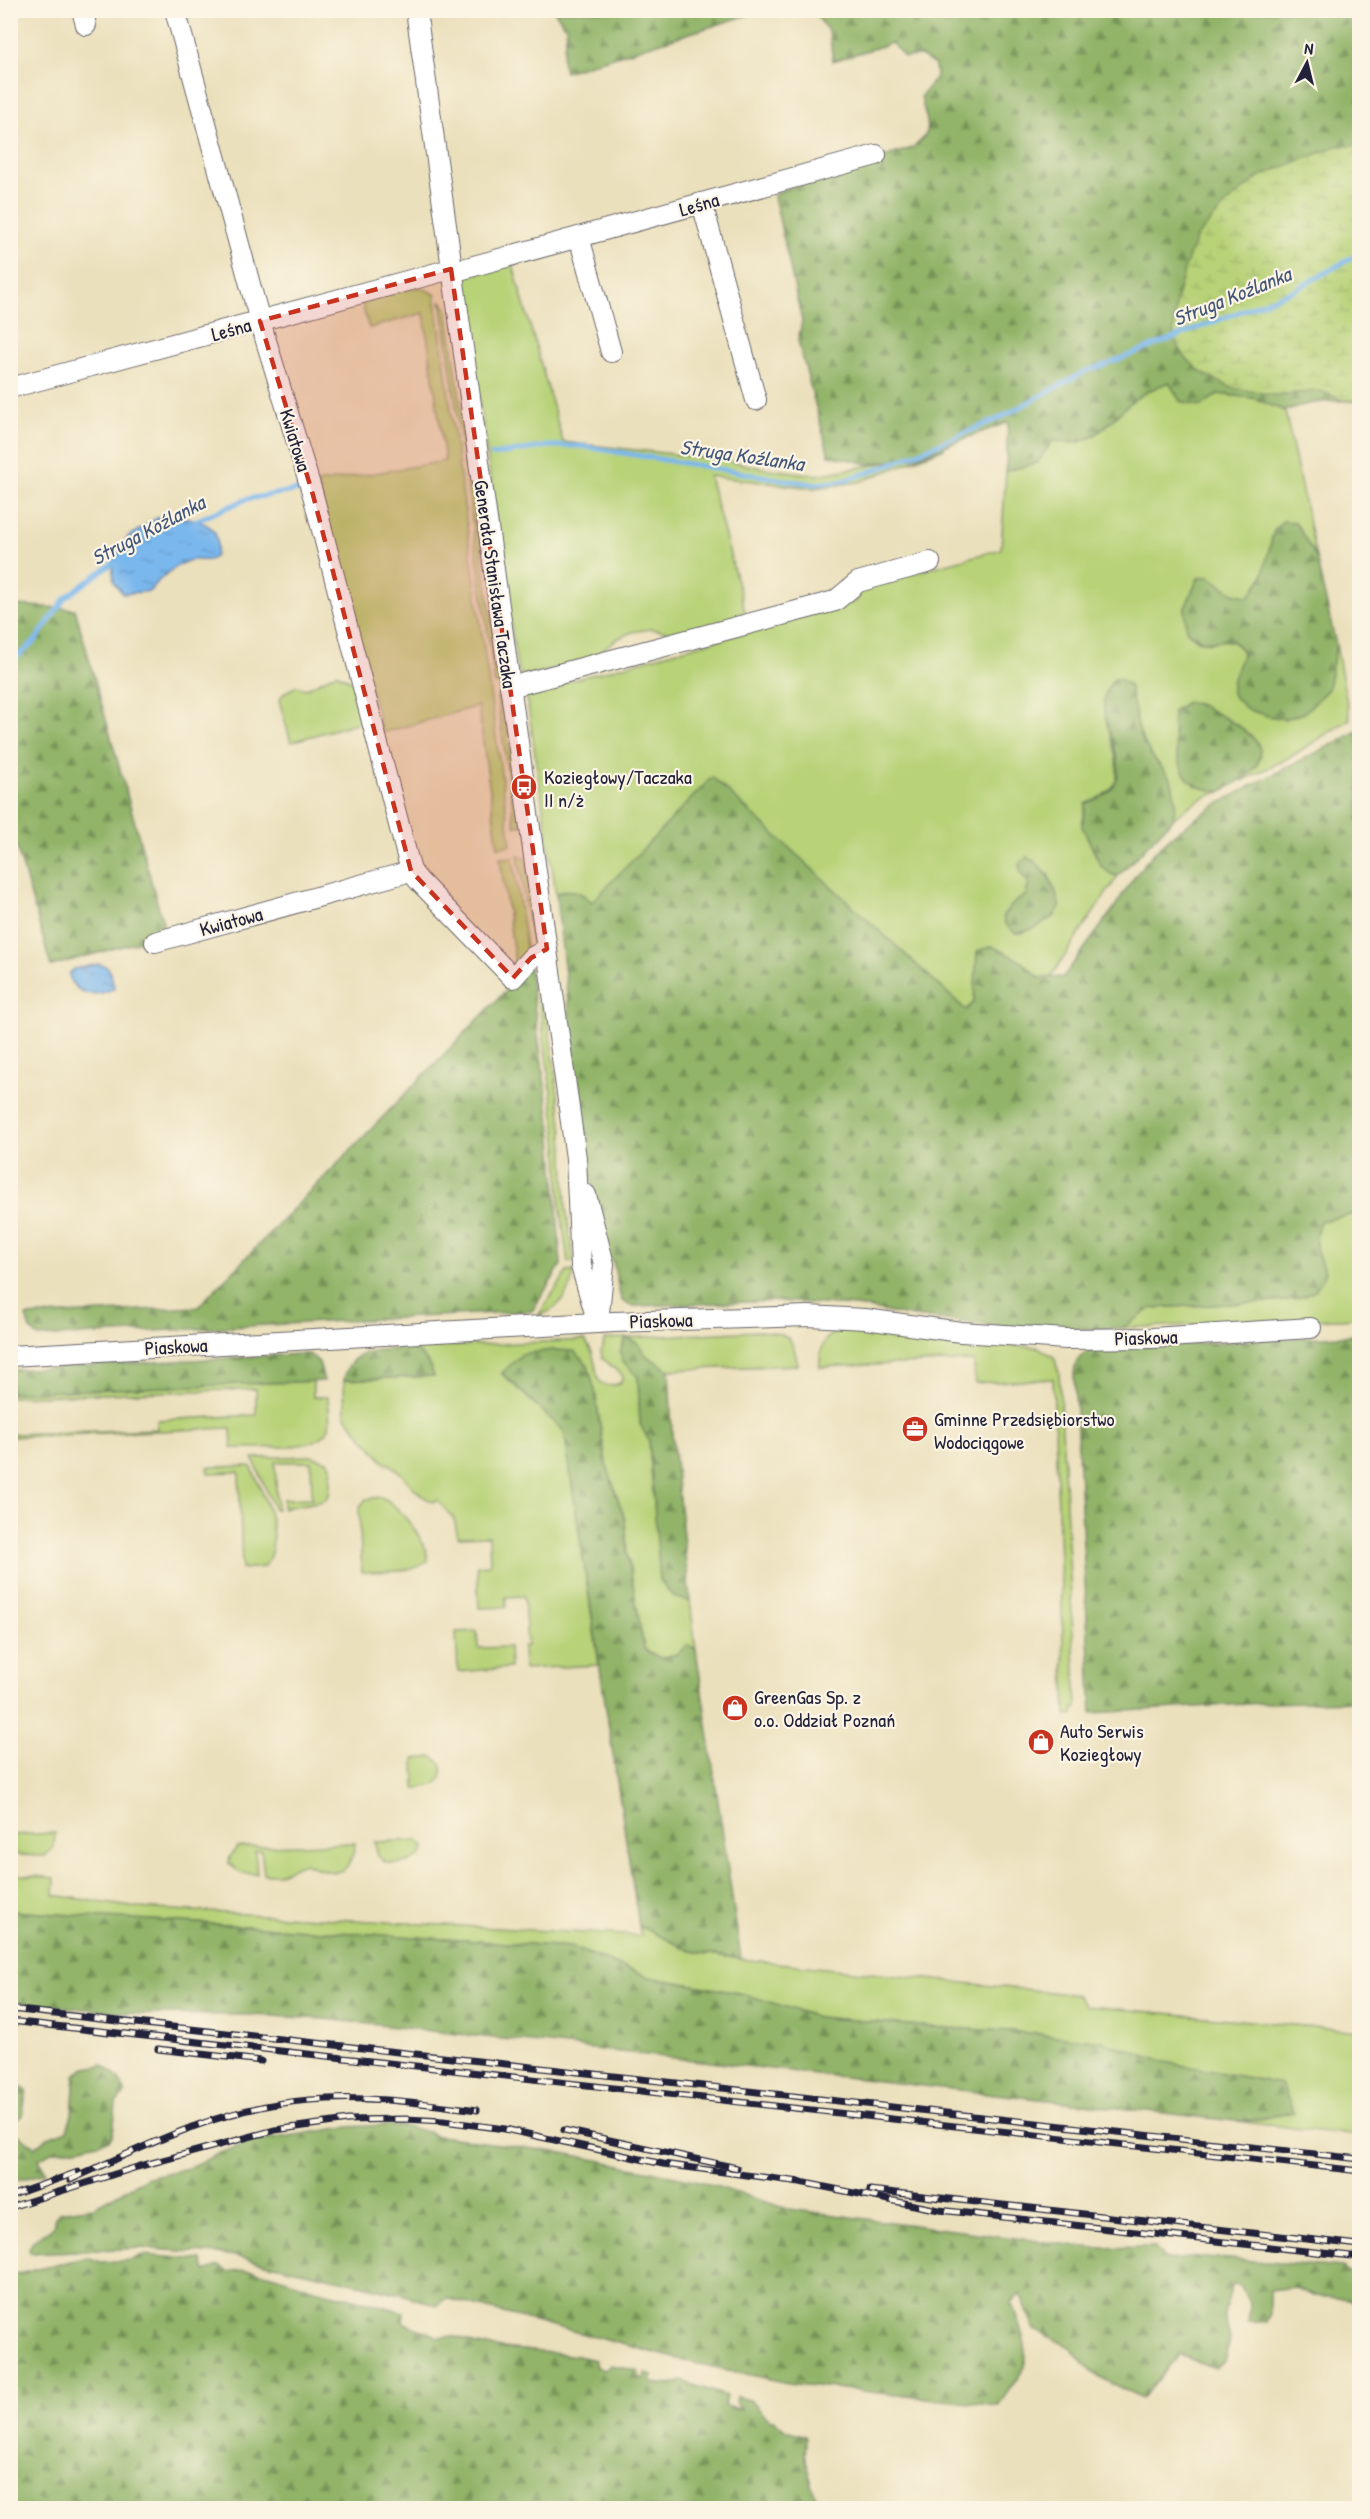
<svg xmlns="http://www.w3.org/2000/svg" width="1370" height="2519" font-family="'Patrick Hand',sans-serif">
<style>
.green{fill:#b7d277;stroke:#6c7a59;stroke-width:1.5;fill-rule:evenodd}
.forest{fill:url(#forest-firs);stroke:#5a6b52;stroke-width:1.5}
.wetland{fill:url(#wetland-marsh);stroke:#6c7a59;stroke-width:1.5}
.water{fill:url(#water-ripples);stroke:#4e6c94;stroke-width:1.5}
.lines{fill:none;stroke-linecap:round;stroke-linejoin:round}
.stream{stroke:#7ab7ed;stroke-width:5}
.minor-casing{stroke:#686468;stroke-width:22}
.minor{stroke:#fff;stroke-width:20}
.rail-casing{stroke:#22223b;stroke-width:7}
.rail{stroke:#fcf5e5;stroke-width:4.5;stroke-dasharray:14;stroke-linecap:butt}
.marked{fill:#c8321e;fill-opacity:0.2;stroke:#c8321e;stroke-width:4.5;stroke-dasharray:12 8;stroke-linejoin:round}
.labels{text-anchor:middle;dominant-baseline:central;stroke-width:4.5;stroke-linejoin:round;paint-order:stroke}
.street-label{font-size:20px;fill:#22223b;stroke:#fcf5e5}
.poi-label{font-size:20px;fill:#22223b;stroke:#fcf5e5;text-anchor:start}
.water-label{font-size:21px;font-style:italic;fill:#415679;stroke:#fcf5e5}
</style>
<defs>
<pattern id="forest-firs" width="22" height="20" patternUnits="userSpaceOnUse" patternTransform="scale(1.5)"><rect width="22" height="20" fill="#91b468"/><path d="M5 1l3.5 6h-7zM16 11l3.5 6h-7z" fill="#769257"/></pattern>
<pattern id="wetland-marsh" width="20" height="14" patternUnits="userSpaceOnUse" patternTransform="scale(1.5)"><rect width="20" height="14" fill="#b7d277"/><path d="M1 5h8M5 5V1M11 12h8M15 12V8" fill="none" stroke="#9db468"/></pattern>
<pattern id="water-ripples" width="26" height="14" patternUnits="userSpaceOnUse" patternTransform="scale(1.5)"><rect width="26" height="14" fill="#7ab7ed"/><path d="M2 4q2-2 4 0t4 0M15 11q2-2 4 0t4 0" fill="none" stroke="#6494c1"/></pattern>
</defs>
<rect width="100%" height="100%" fill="#fcf5e5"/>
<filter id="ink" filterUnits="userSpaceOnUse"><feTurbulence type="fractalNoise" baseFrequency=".0167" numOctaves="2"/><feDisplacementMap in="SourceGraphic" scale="12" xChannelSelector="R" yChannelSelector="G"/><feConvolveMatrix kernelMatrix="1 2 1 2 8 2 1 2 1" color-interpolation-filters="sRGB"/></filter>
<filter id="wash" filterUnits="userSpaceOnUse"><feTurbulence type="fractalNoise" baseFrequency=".008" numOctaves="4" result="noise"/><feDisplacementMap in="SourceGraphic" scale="24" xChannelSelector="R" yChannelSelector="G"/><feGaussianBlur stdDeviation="1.35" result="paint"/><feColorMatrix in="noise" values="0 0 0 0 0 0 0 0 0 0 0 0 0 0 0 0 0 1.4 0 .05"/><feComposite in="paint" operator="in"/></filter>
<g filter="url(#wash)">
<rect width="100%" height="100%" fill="#ebe0bc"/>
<g class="green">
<polygon points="512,262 563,442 717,459 768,469 817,475 916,457 945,448 859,482 813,488 709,476 747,619 674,639 668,632 651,629 632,632 617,639 589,659 526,677 519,672 517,666 462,278"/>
<polygon points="419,287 435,294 511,845 498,847 478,706 382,733 317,483 445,461 424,313 369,328 361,301"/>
<polygon points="441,300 447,309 501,684 495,684"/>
<path d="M1169,381L1180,401L1201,406L1218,394L1253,398L1285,411L1316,557L1295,522L1267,562L1262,578L1249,597L1233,593L1186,630C1189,633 1193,638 1197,640C1217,649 1227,629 1243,652L1239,666L1304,713L1328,689L1336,645L1350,719L1289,758L1242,781L1257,766C1242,747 1215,702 1190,703C1184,703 1178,708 1173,711L1195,785L1220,792C1200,797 1189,806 1173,819C1181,772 1156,772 1141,736C1134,720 1132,702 1129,685L1104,710C1107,728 1124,770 1114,785C1107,795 1097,799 1086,804L1082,826L1096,856L1111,874L1118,876L1050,978H1040L1019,960L978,951L974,1002L966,1010L712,778L592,903L565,890L556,894L526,693L857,601L854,589L1001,549L1006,471L1037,463L1053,440C1090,452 1106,424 1131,402C1142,393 1156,387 1169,381ZM1021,874H1048L1057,895L1055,916L1022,933H1015V902L1026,896L1029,883Z"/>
<polygon points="336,673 359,685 363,721 291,742 279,700 285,692 297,686 306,689"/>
<polygon points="497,698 503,698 521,826 515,826"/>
<polygon points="518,855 526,859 537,942 533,950"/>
<polygon points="513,857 527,954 515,962 500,858"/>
<polygon points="541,967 563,1132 566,1207 574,1262 568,1262 560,1204 558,1147 535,968"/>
<path d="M1359,1213V1318L1122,1328L1152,1308L1284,1301L1325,1272C1316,1253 1312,1241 1320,1221Z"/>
<path d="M574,1271C571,1292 559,1310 538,1316L567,1272Z"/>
<path d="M847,1328L978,1344L1038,1347L1054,1357L1059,1373L1077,1708L1073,1709L1074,1714L1066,1715L1053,1379L975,1383L974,1361L820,1367C819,1346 825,1332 847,1328Z"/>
<path d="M758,1331C785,1332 795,1336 797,1365L669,1370L645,1355L639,1344L622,1360L638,1377L640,1424L649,1441L652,1479L673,1597L690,1601L696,1649L688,1645L677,1654L660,1658L644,1649L627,1551L625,1520L606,1464L595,1391L588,1366L502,1374L564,1431L599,1665L524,1669L523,1646H527L524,1596L506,1597V1607L479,1608L477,1566L490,1565L489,1536L458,1537L454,1519L437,1500L434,1502C411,1494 405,1469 384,1462L345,1416L344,1380L434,1376C429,1363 423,1353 409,1348L585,1340L592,1352L599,1381C607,1387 612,1387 621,1382L623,1376L602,1358L601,1350L605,1339Z"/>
<path d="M313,1381V1397H328C328,1406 332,1421 328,1430C318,1452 254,1447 232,1448L231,1428L11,1437V1434L157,1429V1420L256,1415V1389L11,1397L10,1393Z"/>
<polygon points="312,1456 327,1461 332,1467 329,1495 324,1501 283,1508 283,1499 312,1498 311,1462 275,1462 277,1509 274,1509 253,1458"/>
<path d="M251,1466C264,1495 285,1539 264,1567L242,1569L239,1472L208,1473V1467Z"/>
<path d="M381,1497C398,1504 428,1542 428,1561C411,1574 383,1571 362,1572L359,1508L366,1499Z"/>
<polygon points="477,1631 478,1648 509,1647 510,1668 458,1672 456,1632"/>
<path d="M433,1757L441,1763C446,1784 433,1787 415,1788L414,1759Z"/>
<polygon points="55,1833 54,1847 45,1856 17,1855 13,1847 13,1835"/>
<path d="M417,1840L424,1847L423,1853C411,1863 399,1866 384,1862L378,1856L375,1842Z"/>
<path d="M355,1843C351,1880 332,1875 304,1863L278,1874H264L261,1850L255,1851L257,1874L240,1873L229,1863L230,1857L237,1847Z"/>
<polygon points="10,1874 55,1878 54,1895 137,1908 641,1936 639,1926 691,1951 741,1959 1078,1995 1086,2006 1359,2031 1359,2136 1244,2122 1294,2112 1165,2062 1102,2041 1010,2031 943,2028 817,2017 744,1994 648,1977 571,1947 11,1911"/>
</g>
<g class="forest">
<polygon points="554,11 761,11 565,72 562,60 567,28"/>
<path d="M813,11H1359V401C1336,400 1307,401 1285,411L1253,398L1218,394L1201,406L1180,401L1169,382C1156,387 1142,393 1131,402C1106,424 1090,452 1053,440L1037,463L1006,471L1008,422L916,457L869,464L829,455L798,341L802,321L774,196L783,190L912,148C938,129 925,123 921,96L936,77L935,65L921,56L904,57L892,43L833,61L829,32Z"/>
<path d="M1283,521L1295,522L1316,557L1336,645L1328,689L1304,713L1284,719L1268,716L1246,709L1232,694V682L1243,652C1225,625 1212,656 1186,630L1185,608L1198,578L1209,576L1233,593L1249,597L1262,578L1274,530Z"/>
<polygon points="14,605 75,609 166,934 51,966 11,827 11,606"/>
<path d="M1114,679H1120L1129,685L1140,735L1151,755L1171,779L1176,802L1173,819L1118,876L1111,874L1101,866L1082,826L1086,804C1096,799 1112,793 1116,782C1128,749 1085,709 1114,679Z"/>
<path d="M1187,702C1202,704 1212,711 1225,718C1278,746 1268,768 1220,792C1213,790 1204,789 1197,786C1175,775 1173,732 1173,711Z"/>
<path d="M1359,730V1213L1320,1221C1312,1241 1316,1253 1325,1272C1317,1296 1307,1296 1284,1301L1152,1308L1122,1328L1091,1329L996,1326L897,1314L856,1306L778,1301L637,1306H631L621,1300L613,1261L608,1259L583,1137L556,894C572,887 580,891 592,902L712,777L966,1010L974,1002L977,951L992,946L1019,960L1040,978L1063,977C1080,955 1096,933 1112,911C1125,891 1136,872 1152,855C1203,800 1294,768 1359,730Z"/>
<path d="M1027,857C1048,868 1053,884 1060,907C1052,921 1032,932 1015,933L1005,924L1003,915L1015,902L1026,895L1029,883L1021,874L1019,864Z"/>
<polygon points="529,967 552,1138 561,1265 532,1311 38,1337 30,1329 26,1316 198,1307"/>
<path d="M1359,1335V1701L1262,1703L1092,1713L1074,1374C1075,1360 1081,1352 1095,1349Z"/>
<polygon points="626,1338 639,1344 645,1355 669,1370 672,1433 690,1601 673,1597 660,1580 649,1441 640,1424 638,1377 622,1360 620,1352"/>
<path d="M409,1348C424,1353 428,1363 434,1376L344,1380C350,1345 380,1351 409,1348Z"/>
<polygon points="553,1350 574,1351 588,1366 595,1391 606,1464 625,1520 627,1551 644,1649 660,1658 677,1654 688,1645 696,1649 741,1959 691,1951 639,1926 564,1431 502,1373 522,1354"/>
<polygon points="301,1354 309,1354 319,1362 324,1381 11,1393 11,1370"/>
<polygon points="10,1911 571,1947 648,1977 744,1994 817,2017 943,2028 1010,2031 1102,2041 1165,2062 1281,2084 1294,2112 1244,2122 325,2019 253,2015 140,2014 11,2002"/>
<path d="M102,2065C115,2073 120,2078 125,2093L116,2103L113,2134L109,2140L82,2147L51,2152L39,2159L45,2173L11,2182V2162L14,2163L17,2154L11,2152V2129L35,2147L48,2137L67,2130L72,2114L75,2075L86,2068Z"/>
<polygon points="11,2080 27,2091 22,2115 11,2125"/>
<polygon points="384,2125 404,2126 431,2133 432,2135 563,2153 699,2181 788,2209 1093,2248 1154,2247 1165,2260 1205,2257 1343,2268 1359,2280 1359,2307 1350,2299 1314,2296 1293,2287 1270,2290 1270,2313 1266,2323 1249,2322 1249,2303 1240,2285 1232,2284 1224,2314 1230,2339 1225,2362 1215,2368 1179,2355 1142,2399 1092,2373 1070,2347 1035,2330 1020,2294 1012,2303 1025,2343 1025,2367 998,2406 788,2383 690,2362 446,2298 437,2306 402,2294 230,2255 142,2248 30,2253 29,2249 33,2241 53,2227 55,2217 59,2212 94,2207 148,2177 189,2168 220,2153 251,2142 347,2127"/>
<path d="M142,2255L202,2260L205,2271L219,2266L228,2272C256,2265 291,2282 318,2290C347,2297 375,2304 404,2312L403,2321C414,2330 426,2329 438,2337C451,2335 465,2338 476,2345L578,2356L595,2360L597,2367L605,2370L611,2365L638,2371L639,2378L643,2379L646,2373L652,2375V2383L671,2385L682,2381L726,2396L724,2406L741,2409L735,2402L736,2397L749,2400L771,2421L773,2419L786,2430L806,2436L805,2460L819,2508H11V2274L22,2273L87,2257L101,2262L132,2260Z"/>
</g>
<polygon class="wetland" points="1337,146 1359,146 1359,401 1343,400 1321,391 1274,395 1232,388 1202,373 1186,358 1173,338 1176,302 1185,267 1196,238 1227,203 1260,176"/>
<g class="water">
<path d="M184,517C208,522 223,529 215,557C206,563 202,559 192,560C180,561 156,581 150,591L123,594L114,582L112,563L128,537L157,518Z"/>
<path d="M99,964L107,967L111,974L114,988C96,998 74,996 69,974L74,969Z"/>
</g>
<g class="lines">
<g class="stream">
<polyline points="1112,362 1295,290 1360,253"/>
<polyline points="492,455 549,446 581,446 791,481 814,484 842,481 879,469 1000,418 1086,371 1107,364"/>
<polyline points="190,523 247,499 299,490"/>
<polyline points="10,663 35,641 65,598 117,560"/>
</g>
</g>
</g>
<g filter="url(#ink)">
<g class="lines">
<defs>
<g id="minor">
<polyline points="82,10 86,25"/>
<polyline points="416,10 576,1158 581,1266 598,1323"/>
<polyline points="702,203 756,400"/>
<polyline points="579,237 611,352"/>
<polyline points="452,272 876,155"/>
<polyline points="10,388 451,269"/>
<polyline points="510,687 835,601 858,582 930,562"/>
<polyline points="411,871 418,880 513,978 531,958 547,949"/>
<polyline points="155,942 411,871 313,495 260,321 175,10"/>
<polyline points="586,1195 604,1264 599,1313"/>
<polyline points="10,1356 614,1322 808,1316 865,1319 961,1332 1066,1339 1152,1338 1311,1328"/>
</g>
</defs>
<use href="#minor" class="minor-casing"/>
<use href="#minor" class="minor"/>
<defs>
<g id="rail">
<polyline points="10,2009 1360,2159"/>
<polyline points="10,2021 1360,2171"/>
<polyline points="158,2049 261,2061"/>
<polyline points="564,2130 737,2168"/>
<path d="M70,2180C147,2145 224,2106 310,2100C366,2095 421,2103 477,2110"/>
<polyline points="870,2190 1360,2245"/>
<polyline points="10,2196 78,2172"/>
<polyline points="14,2206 137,2167 275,2130 348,2120 406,2119 443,2121 505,2129 663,2164 800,2182 939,2210 1360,2257"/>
</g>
</defs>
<use href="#rail" class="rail-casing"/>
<use href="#rail" class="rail"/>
</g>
</g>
<path class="marked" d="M451,269L547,949L531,958L513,978L411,871L313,495L260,321Z"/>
<defs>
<symbol id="bus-disc" viewBox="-11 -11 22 22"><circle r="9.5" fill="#c8321e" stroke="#fcf5e5"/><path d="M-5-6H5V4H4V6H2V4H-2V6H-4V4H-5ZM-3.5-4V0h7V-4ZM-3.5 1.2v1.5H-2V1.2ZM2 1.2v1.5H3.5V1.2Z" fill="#fff"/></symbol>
<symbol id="office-disc" viewBox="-11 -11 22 22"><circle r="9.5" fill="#c8321e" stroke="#fcf5e5"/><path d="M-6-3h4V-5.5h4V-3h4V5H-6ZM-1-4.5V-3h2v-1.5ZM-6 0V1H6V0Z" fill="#fff"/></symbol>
<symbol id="shop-disc" viewBox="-11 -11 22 22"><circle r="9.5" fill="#c8321e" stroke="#fcf5e5"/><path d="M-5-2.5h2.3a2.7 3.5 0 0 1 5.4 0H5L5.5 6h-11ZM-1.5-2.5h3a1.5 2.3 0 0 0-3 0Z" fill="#fff"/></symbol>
</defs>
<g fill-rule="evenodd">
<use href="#bus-disc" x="509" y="772" width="30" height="30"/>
<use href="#office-disc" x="900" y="1414" width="30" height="30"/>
<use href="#shop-disc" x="720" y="1693" width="30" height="30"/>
<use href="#shop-disc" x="1026" y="1727" width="30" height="30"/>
</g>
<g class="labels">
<g class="street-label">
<text transform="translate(699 204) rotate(-16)">Leśna</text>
<text transform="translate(231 329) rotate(-15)">Leśna</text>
<text transform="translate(296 440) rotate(73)">Kwiatowa</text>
<text transform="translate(496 584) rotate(82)">Generała Stanisława Taczaka</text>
<text transform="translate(231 921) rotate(-15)">Kwiatowa</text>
<text transform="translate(661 1320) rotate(-2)">Piaskowa</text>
<text transform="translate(1146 1337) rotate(-2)">Piaskowa</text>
<text transform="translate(176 1346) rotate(-3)">Piaskowa</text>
</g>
<g class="poi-label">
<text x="544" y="776">Koziegłowy/Taczaka<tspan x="544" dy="23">II n/ż</tspan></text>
<text x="934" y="1418">Gminne Przedsiębiorstwo<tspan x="934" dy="23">Wodociągowe</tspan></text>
<text x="754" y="1696">GreenGas Sp. z<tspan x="754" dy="23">o.o. Oddział Poznań</tspan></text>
<text x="1060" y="1730">Auto Serwis<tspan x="1060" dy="23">Koziegłowy</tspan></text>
</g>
<g class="water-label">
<text transform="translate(1232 296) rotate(-22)">Struga Koźlanka</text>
<text transform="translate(742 455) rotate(8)">Struga Koźlanka</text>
<text transform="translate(148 530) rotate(-28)">Struga Koźlanka</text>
</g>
</g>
<rect width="1370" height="2519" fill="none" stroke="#fcf5e5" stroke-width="36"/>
<g transform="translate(1307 63) rotate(7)" stroke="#fcf5e5" stroke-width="4.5" paint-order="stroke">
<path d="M0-4.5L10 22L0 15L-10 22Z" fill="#22223b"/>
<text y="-9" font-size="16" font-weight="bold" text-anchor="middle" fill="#22223b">N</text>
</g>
</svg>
